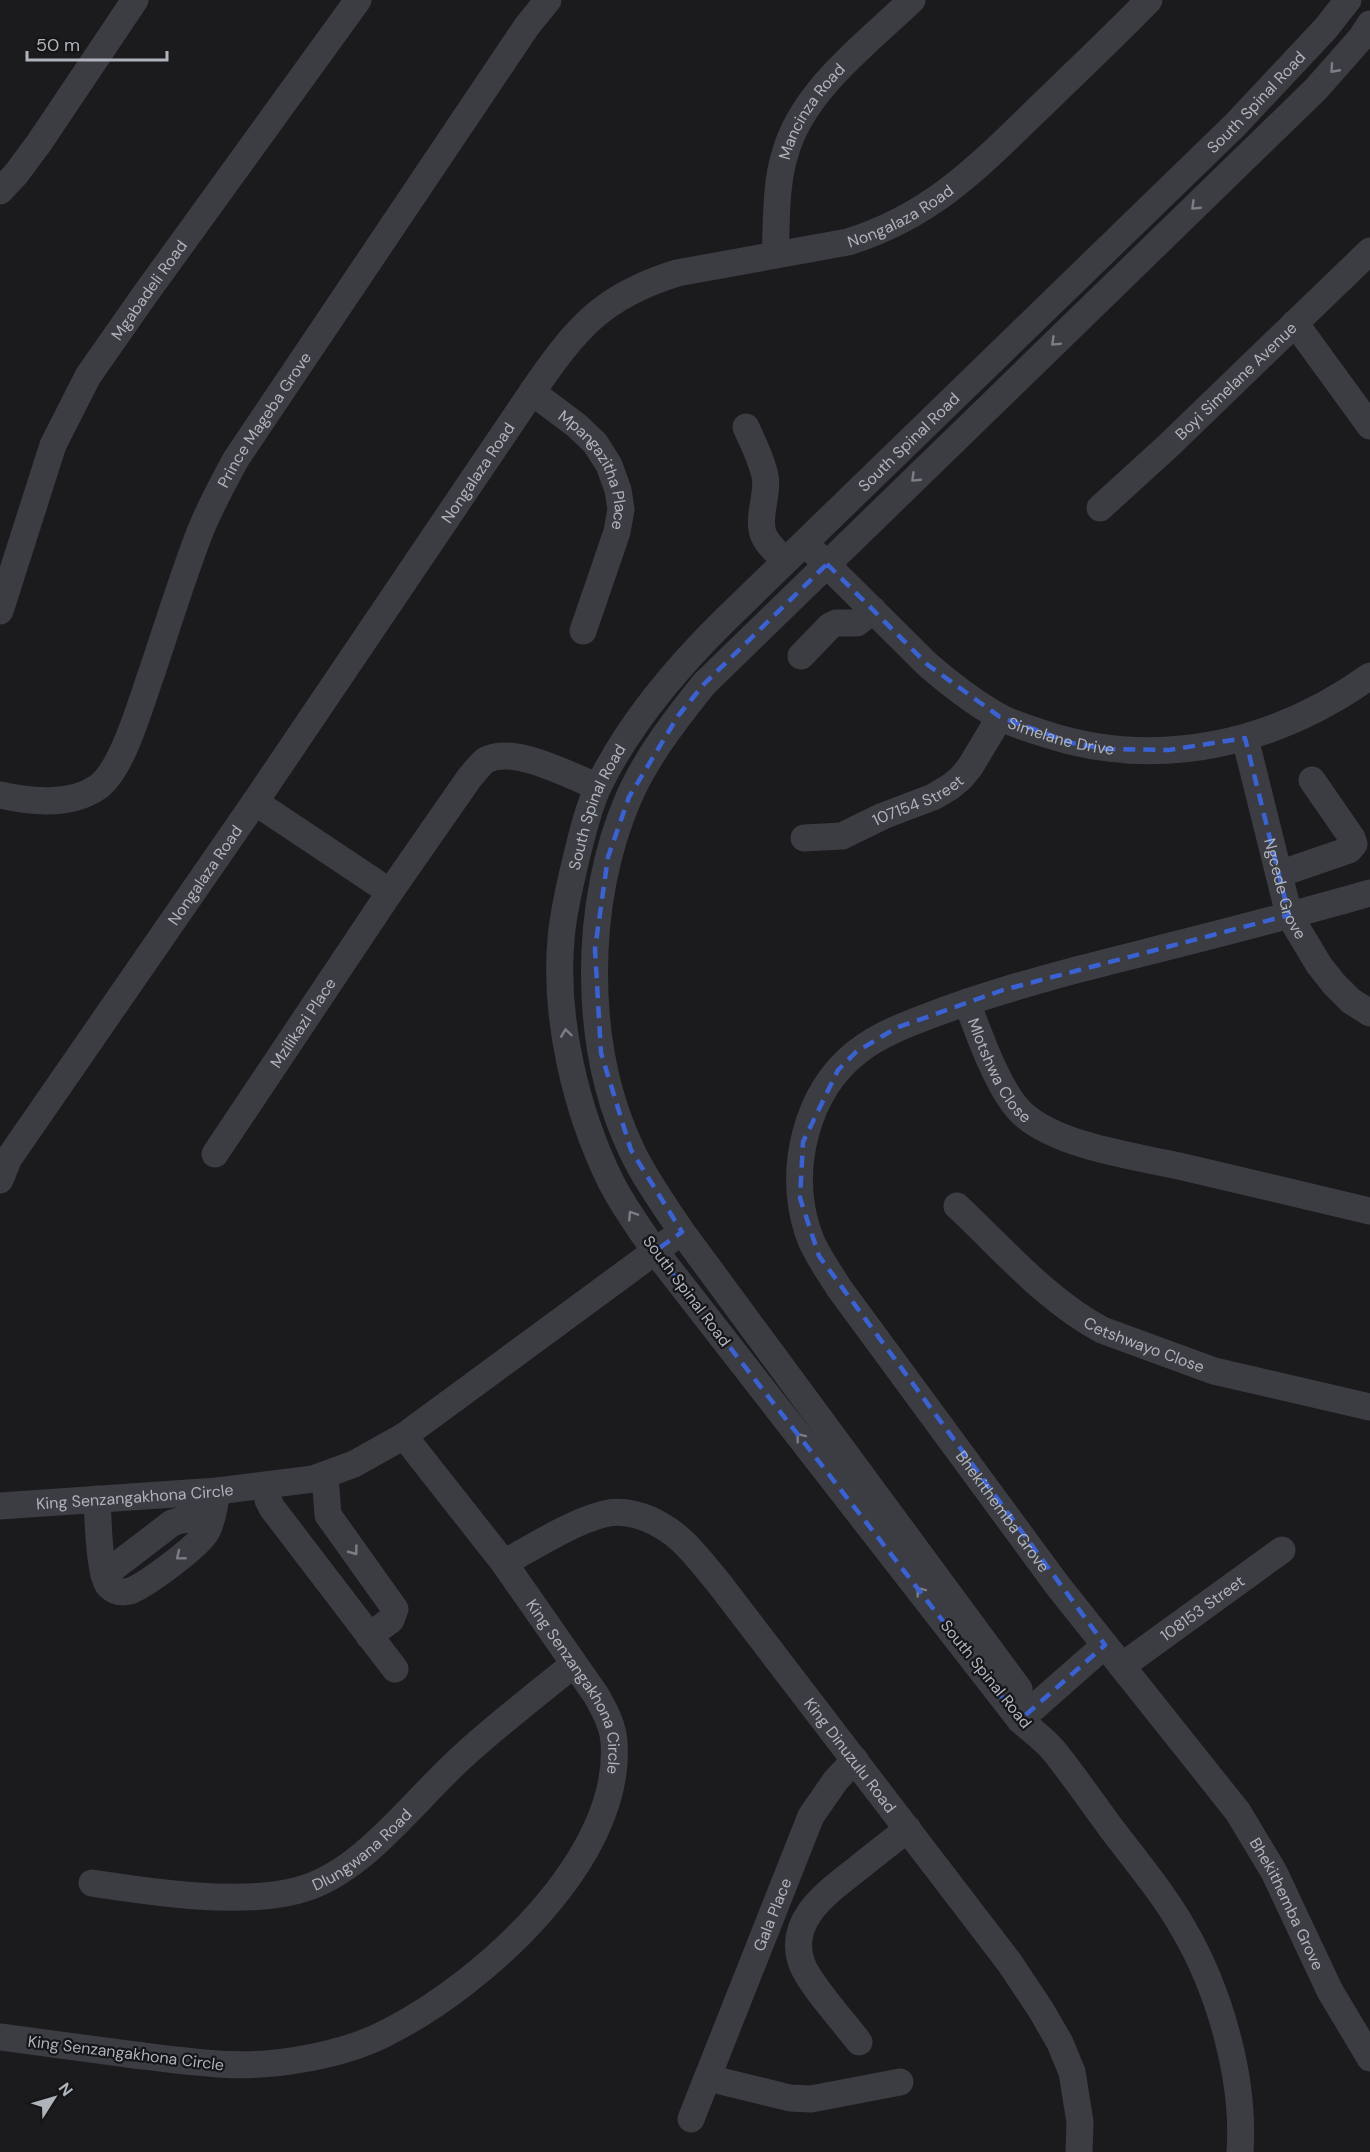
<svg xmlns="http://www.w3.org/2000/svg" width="1370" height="2152" font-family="'DM Sans',sans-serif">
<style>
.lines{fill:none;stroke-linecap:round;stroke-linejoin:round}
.minor{stroke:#3c3d42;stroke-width:27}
.oneway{stroke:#7b7e85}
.marked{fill:none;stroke:#3a62d2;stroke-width:4.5;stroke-dasharray:12 8;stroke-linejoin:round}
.labels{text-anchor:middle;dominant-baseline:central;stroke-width:4.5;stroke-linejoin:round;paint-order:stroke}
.street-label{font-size:16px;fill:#afb3bb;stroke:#161618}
</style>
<rect width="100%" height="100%" fill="#1b1b1d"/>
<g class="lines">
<g class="minor">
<polyline points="0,191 16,174 39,143 135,0"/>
<path id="s1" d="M775,255C777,222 775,186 785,154C802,91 867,43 912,0"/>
<polyline points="1295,323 1370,426"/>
<path id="s2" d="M532,392L576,425L595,443L609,465L618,490L621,509L617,532L583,631"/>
<path d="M746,427C753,443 762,460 765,476C767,484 765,492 764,500C758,534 761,537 785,561"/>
<path id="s3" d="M1100,508L1168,446L1370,251"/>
<path id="s4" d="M814,552L928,665C950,684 973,702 998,716C1012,724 1030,729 1045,734C1158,771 1275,744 1370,676"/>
<path id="s5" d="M0,611L53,445L88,376L146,293L358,0"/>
<polyline points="801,656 830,626 836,623 857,623 873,610"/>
<path id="s6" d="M1245,738L1289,915L1319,965L1334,984L1351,1001L1370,1013"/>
<path id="s7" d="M0,795C30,802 71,806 98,787C123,769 141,702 152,672C167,627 181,582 198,537C208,510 222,485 236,459L527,26L548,0"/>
<polyline points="255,802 390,892"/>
<path id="s8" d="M804,838L842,836L883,816L933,797L950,787L961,778L970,767L1000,717"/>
<polyline points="1279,874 1349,850 1354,844 1352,838 1312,780"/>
<path id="s9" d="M1370,893C1273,921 1174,945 1076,970C1028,983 981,996 934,1014C907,1024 880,1034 857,1052C806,1092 788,1169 807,1229C813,1250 828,1270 839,1288L1058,1586L1238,1812L1274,1872L1330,1991L1370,2058"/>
<path id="s10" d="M967,1002C978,1032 1000,1095 1024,1115C1060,1146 1133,1156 1179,1166C1242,1181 1306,1196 1370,1211"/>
<path id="s11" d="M215,1154L390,892L470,777C475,772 480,764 486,760C514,745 571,776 598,787"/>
<path id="s12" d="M0,1180L9,1158L255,802L532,392C576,329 600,297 677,273L848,242C934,215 981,164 1044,103C1079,69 1115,35 1149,0"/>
<path id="s13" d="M957,1206C1003,1249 1046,1300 1102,1330L1214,1371L1370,1407"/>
<polyline points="404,1436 669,1241"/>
<polyline points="325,1475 328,1515 395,1609 391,1620 369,1636"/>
<polyline points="267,1485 268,1500 272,1508 395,1669"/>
<path d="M97,1499C98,1515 99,1576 109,1586C115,1592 122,1593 130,1591C146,1585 199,1546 207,1531C213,1519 215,1504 217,1491"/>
<path id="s14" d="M0,1506L217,1491L313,1479L354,1464L404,1436L504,1563L596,1695C604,1709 613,1725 614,1742C623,1858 483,1984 388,2032C360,2047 328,2055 297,2060C242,2070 190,2062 135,2055C90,2049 45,2043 0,2037"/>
<path id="s15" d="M504,1563C533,1547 572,1522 604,1514C623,1509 646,1516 662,1526C685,1539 701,1562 718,1582L1009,1962L1041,2010L1060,2043L1072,2072L1080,2122L1079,2152"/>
<polyline points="104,1575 172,1523 181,1520 212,1517"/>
<path id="s16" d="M1122,1666L1282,1550"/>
<path d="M1019,1689L682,1232C664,1205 645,1179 632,1151C582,1047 583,902 629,797C647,756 676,719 704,684L1316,89L1361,38L1370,24"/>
<polyline points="1020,1720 1105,1645"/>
<path id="s17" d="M92,1883C151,1892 241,1906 299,1890C362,1874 414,1800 462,1757C498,1724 536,1695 574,1664"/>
<path d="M859,2042C844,2022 810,1985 802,1964C786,1920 828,1892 857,1869C874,1855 891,1842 908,1829"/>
<polyline points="708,2078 790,2098 811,2099 900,2082"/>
<path id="s18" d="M691,2119L811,1816L836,1780L855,1760"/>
<path id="s19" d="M1240,2152C1245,2079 1220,1991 1183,1928C1163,1893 1136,1861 1111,1828C1092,1802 1074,1776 1054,1751C1044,1739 1031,1730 1020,1720L655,1251C640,1229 623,1206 611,1182C576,1111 554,1019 561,939C563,912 570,885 576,859C582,835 588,808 599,785C630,722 676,668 726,619L1235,125L1326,28L1348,0"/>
</g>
</g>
<defs><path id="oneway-chevron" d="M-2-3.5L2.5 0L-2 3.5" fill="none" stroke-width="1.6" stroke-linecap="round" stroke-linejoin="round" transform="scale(1.5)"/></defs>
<g class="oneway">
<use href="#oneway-chevron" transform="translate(1334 69) rotate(132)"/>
<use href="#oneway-chevron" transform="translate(1195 206) rotate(136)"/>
<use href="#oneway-chevron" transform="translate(1055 342) rotate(136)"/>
<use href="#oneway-chevron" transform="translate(915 478) rotate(136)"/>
<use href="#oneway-chevron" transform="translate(566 1033) rotate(-98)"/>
<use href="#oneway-chevron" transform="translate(632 1215) rotate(-123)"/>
<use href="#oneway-chevron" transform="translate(800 1437) rotate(-128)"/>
<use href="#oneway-chevron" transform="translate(354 1551) rotate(53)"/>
<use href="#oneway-chevron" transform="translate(180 1556) rotate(141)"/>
<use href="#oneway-chevron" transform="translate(920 1591) rotate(-128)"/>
</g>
<path class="marked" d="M827,564L928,665L1000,717L1072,743L1107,749L1169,750L1245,738L1289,915L1003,990L896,1028L856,1052L838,1070L803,1142L800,1198L819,1256L1105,1645L1020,1720L655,1251L682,1232L631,1150L601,1053L595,949L608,857L629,797L678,716L704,684Z"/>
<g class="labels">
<g class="street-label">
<text stroke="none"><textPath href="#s19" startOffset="2536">South Spinal Road</textPath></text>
<text stroke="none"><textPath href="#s1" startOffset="152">Mancinza Road</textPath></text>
<text stroke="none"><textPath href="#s12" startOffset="1376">Nongalaza Road</textPath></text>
<text stroke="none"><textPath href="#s5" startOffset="357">Mgabadeli Road</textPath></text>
<text stroke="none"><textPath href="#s3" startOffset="186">Boyi Simelane Avenue</textPath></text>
<text stroke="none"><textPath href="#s7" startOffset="507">Prince Mageba Grove</textPath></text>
<text stroke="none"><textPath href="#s19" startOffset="2050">South Spinal Road</textPath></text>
<text stroke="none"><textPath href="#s12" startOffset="854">Nongalaza Road</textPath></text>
<text stroke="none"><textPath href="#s2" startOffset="105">Mpangazitha Place</textPath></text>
<text stroke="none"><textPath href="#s4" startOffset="314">Simelane Drive</textPath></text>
<text stroke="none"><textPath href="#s8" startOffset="122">107154 Street</textPath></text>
<text stroke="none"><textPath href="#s19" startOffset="1564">South Spinal Road</textPath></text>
<text stroke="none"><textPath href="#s12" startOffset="368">Nongalaza Road</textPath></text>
<text stroke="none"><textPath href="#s6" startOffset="156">Ngcede Grove</textPath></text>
<text stroke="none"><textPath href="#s11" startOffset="158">Mzilikazi Place</textPath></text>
<text stroke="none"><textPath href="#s10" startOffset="76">Mlotshwa Close</textPath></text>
<text transform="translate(687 1291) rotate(53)">South Spinal Road</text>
<text stroke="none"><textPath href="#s13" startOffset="236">Cetshwayo Close</textPath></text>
<text stroke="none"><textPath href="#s14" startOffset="135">King Senzangakhona Circle</textPath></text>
<text stroke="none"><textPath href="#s9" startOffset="1078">Bhekithemba Grove</textPath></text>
<text stroke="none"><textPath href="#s16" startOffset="99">108153 Street</textPath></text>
<text transform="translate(986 1674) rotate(51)">South Spinal Road</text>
<text stroke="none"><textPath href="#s14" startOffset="722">King Senzangakhona Circle</textPath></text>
<text stroke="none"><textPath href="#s15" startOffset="470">King Dinuzulu Road</textPath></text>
<text stroke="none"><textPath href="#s17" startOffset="284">Dlungwana Road</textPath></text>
<text stroke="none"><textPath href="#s9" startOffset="1564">Bhekithemba Grove</textPath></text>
<text stroke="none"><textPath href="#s18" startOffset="220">Gala Place</textPath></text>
<text transform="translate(126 2053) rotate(7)">King Senzangakhona Circle</text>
</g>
</g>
<g transform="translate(54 2098) rotate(53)" stroke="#161618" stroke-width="4.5" paint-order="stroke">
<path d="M0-4.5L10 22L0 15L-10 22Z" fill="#afb3bb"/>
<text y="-9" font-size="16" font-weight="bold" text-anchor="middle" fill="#afb3bb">N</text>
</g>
<path d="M27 51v9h140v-9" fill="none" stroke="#afb3bb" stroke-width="3"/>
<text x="36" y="51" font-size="18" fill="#afb3bb" stroke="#161618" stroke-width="4.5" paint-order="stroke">50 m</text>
</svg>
